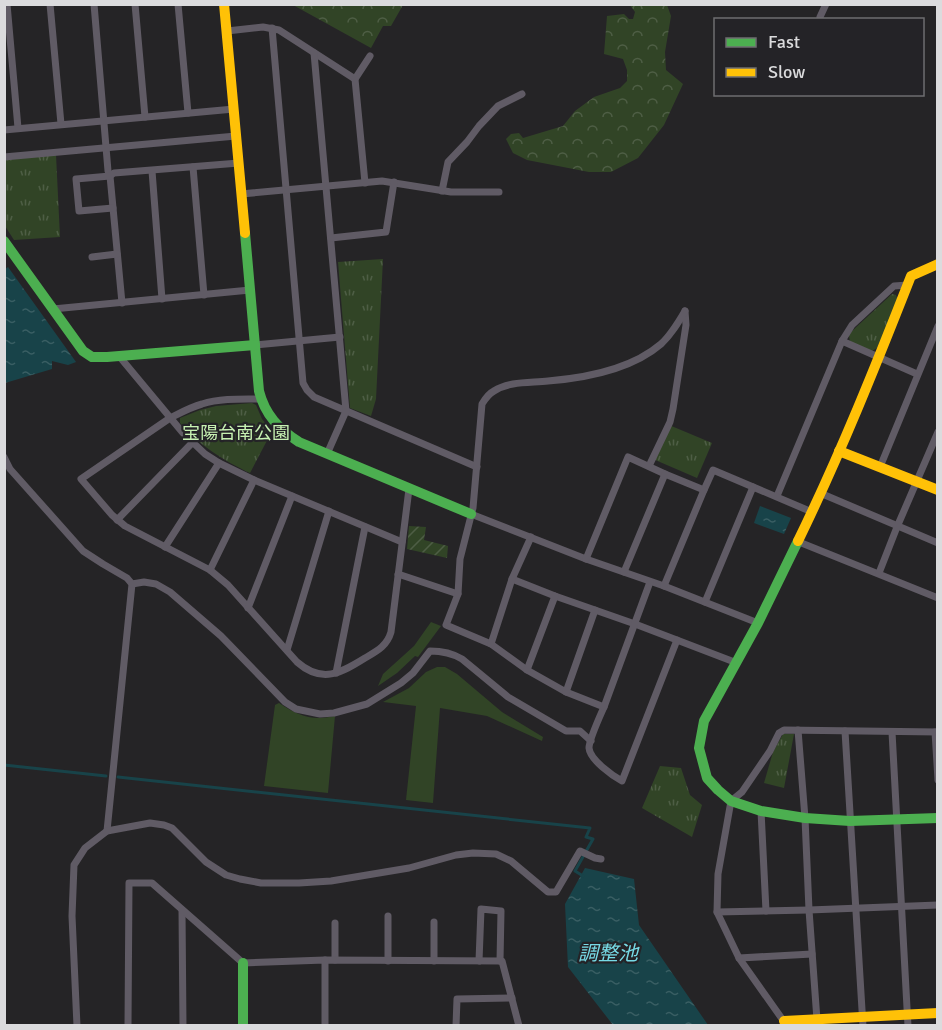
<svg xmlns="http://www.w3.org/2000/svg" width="942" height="1030" font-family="Signika,'Noto Sans JP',sans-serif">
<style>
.grass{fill:#314426}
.forest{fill:url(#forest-crowns)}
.park{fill:url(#park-tufts)}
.garden{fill:url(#garden-furrows)}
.water{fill:url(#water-ripples)}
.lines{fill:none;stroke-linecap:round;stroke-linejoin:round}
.stream{stroke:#184349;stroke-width:3}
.street{stroke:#605b65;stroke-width:7}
.fast{stroke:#4caf50;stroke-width:10}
.slow{stroke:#ffc107;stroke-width:10}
.labels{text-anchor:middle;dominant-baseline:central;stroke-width:4.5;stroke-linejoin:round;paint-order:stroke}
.park-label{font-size:18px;fill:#c7f1b2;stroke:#242327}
.water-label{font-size:20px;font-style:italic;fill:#77dae6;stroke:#242327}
</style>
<defs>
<pattern id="forest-crowns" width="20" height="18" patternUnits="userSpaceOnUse" patternTransform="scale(1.5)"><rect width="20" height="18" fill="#314426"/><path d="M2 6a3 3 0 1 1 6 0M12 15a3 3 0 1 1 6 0" fill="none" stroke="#4e5e45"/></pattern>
<pattern id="park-tufts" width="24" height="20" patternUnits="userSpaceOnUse" patternTransform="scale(1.5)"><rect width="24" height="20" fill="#314426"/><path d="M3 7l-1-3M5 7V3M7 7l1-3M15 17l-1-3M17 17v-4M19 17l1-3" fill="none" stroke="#4e5e45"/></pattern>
<pattern id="garden-furrows" width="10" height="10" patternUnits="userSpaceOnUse" patternTransform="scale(1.5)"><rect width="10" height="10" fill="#314426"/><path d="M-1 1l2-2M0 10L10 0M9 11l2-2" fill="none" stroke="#4e5e45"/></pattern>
<pattern id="water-ripples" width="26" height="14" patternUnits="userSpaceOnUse" patternTransform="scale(1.5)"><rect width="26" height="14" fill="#184349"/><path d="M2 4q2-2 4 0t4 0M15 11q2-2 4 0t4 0" fill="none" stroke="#395e63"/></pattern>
</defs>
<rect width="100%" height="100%" fill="#252426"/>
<g class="grass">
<polygon points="431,622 441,626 418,657 415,656 397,673 378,686 383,674 414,646"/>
<polygon points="437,667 445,667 457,674 502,712 543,737 542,741 487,716 440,708 433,803 406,800 416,706 383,702 409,688 426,672"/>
<path d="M279,703C299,716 311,721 335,716L328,793L264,786L275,705Z"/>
</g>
<g class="forest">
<polygon points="293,5 403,4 403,5 391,26 383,26 371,48"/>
<polygon points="630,5 667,5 671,16 665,52 666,70 683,84 664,125 638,158 611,172 589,172 527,160 513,153 506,139 511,134 519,133 523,138 563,126 575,111 594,97 620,88 627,81 627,70 623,59 604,54 607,16 624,14 629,19 633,19 635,12"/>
</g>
<g class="park">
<polygon points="56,155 60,237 14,240 5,226 4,160"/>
<polygon points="383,259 376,399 371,416 350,408 338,262"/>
<polygon points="892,294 896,295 897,298 897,303 877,348 872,351 850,342 849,335 851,332"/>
<path d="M252,403L256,405L262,419L272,431L250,473C221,459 202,447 180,423V418L200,410L216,406Z"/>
<polygon points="669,425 712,443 697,478 653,459"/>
<polygon points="783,734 794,734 784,788 764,783 773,752"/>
<polygon points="660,766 681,768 690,795 702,805 692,837 642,808"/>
</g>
<polygon class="garden" points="409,526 426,527 424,540 448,546 447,558 407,549"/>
<g class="water">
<polygon points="8,267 76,362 68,365 52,361 52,369 5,383 4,270"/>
<polygon points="760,506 791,518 784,534 754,523"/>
<polygon points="585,868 634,879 639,925 708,1025 613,1025 568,967 565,904"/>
</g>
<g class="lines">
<g class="stream">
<polyline points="4,765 106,776"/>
<polyline points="118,777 590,828 586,837 593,839 575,871 583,876"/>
</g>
<g class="street">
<polyline points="7,4 18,128"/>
<polyline points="50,4 61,124"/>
<polyline points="94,4 108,171 110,176 122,303"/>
<polyline points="135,4 145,117"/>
<polyline points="178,4 188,113"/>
<polyline points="820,17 826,4"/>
<polyline points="272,28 303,383 307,390 314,397 477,467"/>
<polyline points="227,31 263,27 279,30 355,79"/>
<polyline points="314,53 346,411 327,454"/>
<polyline points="4,130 234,109"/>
<polyline points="4,157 236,136"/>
<polyline points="193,167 204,295"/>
<polyline points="152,171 162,299"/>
<polyline points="365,183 355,79 370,56"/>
<polyline points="442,191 448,162 467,142 479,126 498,106 522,94"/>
<polyline points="241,194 382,181 451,192 499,192"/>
<polyline points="113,208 79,211 76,179 110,176 114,173 239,163"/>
<polyline points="331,238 386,232 394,182"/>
<polyline points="92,257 117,254"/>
<polyline points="53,309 250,290"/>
<polyline points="842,341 852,325 894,286 908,285"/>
<polyline points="255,345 340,337"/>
<polyline points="119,356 183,433 205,454 219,463 254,480 402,542"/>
<path d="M261,399C242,399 220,398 202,404C191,407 180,413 170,418L81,479L112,515L125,526L210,570L228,585L297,662C322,684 341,673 365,658C377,651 387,646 391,632L409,489"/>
<polyline points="4,457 10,469 83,551 103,564 127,578 132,584 107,831"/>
<polyline points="649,466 670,422 673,409 686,325 685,311"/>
<polyline points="880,467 938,326"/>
<polyline points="820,493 938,543"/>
<polyline points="777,496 842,341 917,374"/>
<polyline points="471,514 586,559 664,586 758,623"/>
<polyline points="117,520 192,443"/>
<polyline points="799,542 938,598"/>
<polyline points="165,547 219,463"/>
<polyline points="586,559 628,457 665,474"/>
<polyline points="210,570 254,480"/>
<polyline points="624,572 665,474 704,490 713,470 812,512"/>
<polyline points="879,573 897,527 938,432"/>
<polyline points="398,574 458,594"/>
<polyline points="512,579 555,596 635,624 737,663"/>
<path d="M132,584L144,582L156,584L170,592L221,636L285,702L296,709L320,714L334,713L367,704L401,683L413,673L430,651C442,651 452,653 462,659L508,697L566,731H580L591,741"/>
<polyline points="664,586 704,490"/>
<polyline points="705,602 753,487"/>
<polyline points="248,608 292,496"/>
<path d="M677,640L622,781C613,776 590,760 589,748C589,740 600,716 604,707L566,692L527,670L491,644L446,625L458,594L460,559L473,508L482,404C485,399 488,394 494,391C509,381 531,383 548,381C585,378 632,369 661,344C671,335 678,323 685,311"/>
<polyline points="491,644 512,579 531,537"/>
<polyline points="287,650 329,511"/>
<polyline points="527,670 555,596"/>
<polyline points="336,673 365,527"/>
<polyline points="566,692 595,610"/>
<polyline points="604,707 650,582"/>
<polyline points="798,730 805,818 809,910 817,1020"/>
<polyline points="845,731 863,1026"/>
<polyline points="892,732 908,1026"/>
<polyline points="935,732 938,780"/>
<polyline points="761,811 766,911"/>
<polyline points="182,910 183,1026"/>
<polyline points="717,912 809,910 938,905"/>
<polyline points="388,916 388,961"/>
<polyline points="739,958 812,954"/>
<polyline points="335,960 335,923"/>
<polyline points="434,961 434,922"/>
<polyline points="479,961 481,909 501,911 500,961"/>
<polyline points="785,1023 739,958 717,912 718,874 731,801 742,792 770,751 779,733 784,730 938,732"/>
<polyline points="77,1026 72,916 74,865 85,848 107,831 150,823 164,825 172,828 206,862 226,875 240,879 261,883 299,883 331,881 409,868 456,855 473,853 496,854 511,861 548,892 556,892 580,851 595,858 601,859"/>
<polyline points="128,1026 129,883 152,883 243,963 325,960 502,961 519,1026"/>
<polyline points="325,1026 325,960"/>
<polyline points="456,1026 457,999 512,998"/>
</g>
<g class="fast">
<path d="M245,233L259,391C265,415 279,429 299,442L471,514"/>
<polyline points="4,241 83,351 92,357 107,357 255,345"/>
<polyline points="798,541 758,623 704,721 699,748 707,778 718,790 731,801 761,811 805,818 850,821 938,818"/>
<polyline points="243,963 243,1026"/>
</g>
<g class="slow">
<polyline points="224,4 245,233"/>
<polyline points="839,451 938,490"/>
<path d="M798,541C840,455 876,365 911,276L938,264"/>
<polyline points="784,1021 938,1013"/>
</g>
</g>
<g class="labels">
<g class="park-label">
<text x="236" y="433">宝陽台南公園</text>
</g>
<g class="water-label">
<text x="608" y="953">調整池</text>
</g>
</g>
<rect width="942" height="1030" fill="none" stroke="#dbdbdd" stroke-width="12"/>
<rect x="714" y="18" width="210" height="78" fill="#242327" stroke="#6d6d70" stroke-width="1.5"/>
<rect x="726" y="38" width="30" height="9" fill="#4caf50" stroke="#6d6d70" stroke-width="1.5"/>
<text x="768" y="48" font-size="18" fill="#dbdbdd">Fast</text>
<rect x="726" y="68" width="30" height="9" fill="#ffc107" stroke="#6d6d70" stroke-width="1.5"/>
<text x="768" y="78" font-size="18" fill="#dbdbdd">Slow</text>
</svg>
